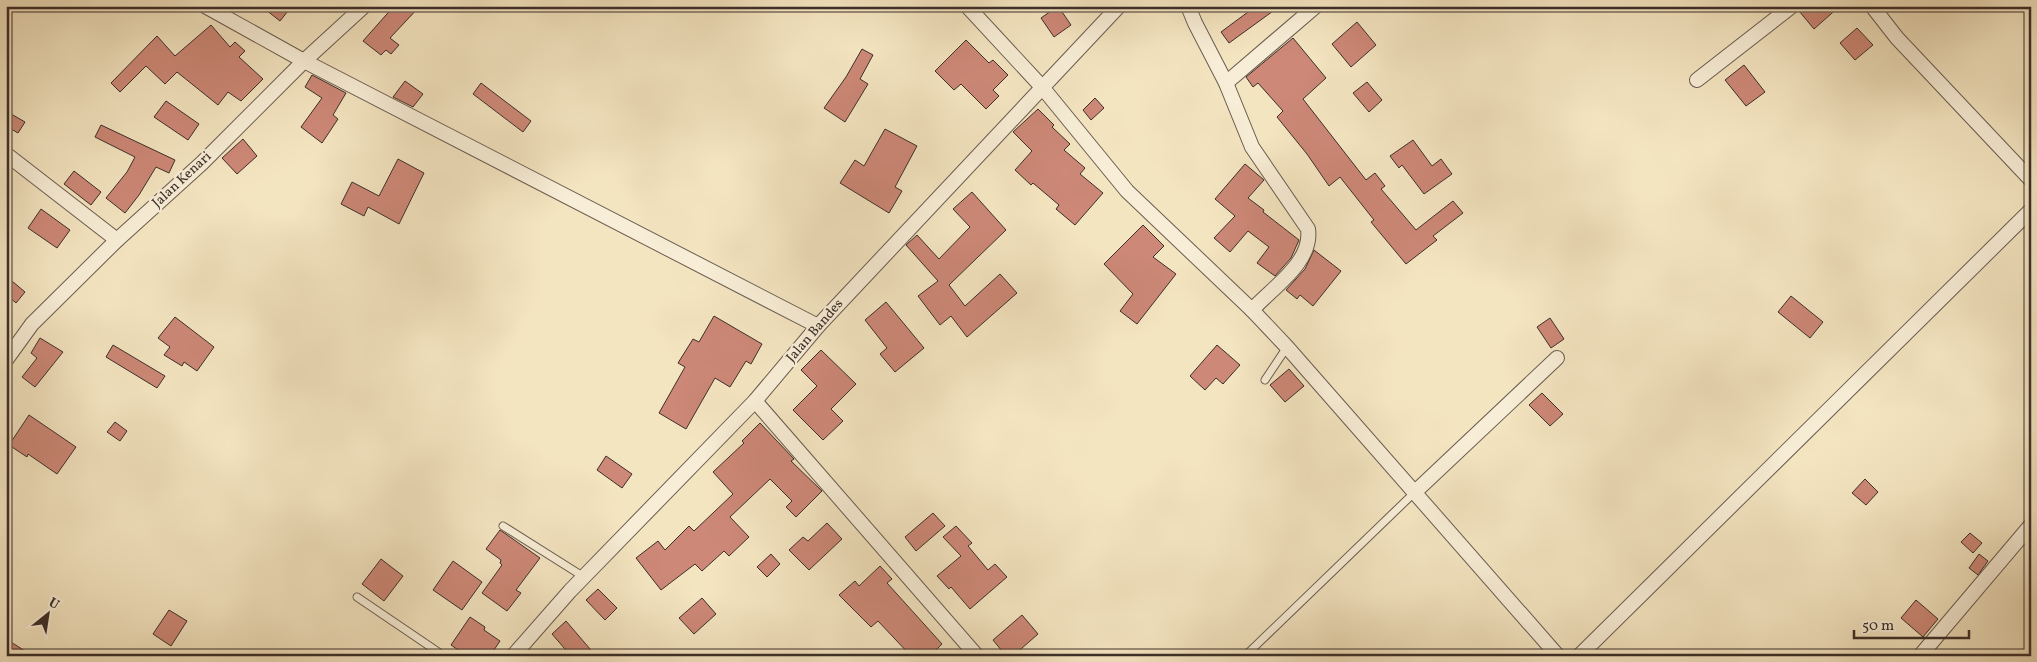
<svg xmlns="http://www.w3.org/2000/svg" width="2037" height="662" font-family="Vollkorn,serif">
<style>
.building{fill:#cd8877;stroke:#3c2f2a}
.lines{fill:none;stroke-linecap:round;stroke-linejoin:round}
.service-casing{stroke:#6a5c50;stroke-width:9}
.minor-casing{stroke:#6a5c50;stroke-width:16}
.service{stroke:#f8eed7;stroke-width:7}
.minor{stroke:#f8eed7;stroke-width:14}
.labels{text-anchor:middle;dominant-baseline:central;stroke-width:4.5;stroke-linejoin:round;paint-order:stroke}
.street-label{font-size:14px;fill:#3c2f2a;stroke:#f8eed7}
</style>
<rect width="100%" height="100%" fill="#f4e5c1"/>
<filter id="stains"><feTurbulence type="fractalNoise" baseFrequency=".004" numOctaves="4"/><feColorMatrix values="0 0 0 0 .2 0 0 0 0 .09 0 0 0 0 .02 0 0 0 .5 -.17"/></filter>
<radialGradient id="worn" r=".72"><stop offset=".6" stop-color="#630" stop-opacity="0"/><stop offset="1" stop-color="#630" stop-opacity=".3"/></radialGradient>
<g class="building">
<polygon points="261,6 292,6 280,21"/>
<polygon points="394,6 420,6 390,38 399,45 391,54 386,50 381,55 363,41"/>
<polygon points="1058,6 1071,25 1054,37 1041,18"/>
<polygon points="1256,6 1280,6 1229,43 1221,32"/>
<polygon points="1801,6 1840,6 1814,29 1799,11"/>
<polygon points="1357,22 1376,45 1351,67 1332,44"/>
<polygon points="211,25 230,47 235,42 245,51 239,57 263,79 241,101 228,92 218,105 177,72 165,84 146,66 120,92 111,83 157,36 175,56"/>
<polygon points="1857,28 1873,45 1855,60 1840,43"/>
<polygon points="1293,38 1326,78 1303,99 1366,180 1375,173 1385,186 1381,189 1416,230 1453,201 1463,213 1433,236 1437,240 1406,264 1371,222 1374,220 1340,177 1329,186 1307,154 1277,117 1283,111 1258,83 1253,87 1246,77"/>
<polygon points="966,40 989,63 993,60 1008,75 993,90 999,96 986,109 961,84 954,90 935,71"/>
<polygon points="862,49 873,55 860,79 868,84 845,122 824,108 846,77"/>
<polygon points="1744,65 1765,92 1746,106 1725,80"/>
<polygon points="312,75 346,93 333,115 338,119 322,143 301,127 322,98 305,87"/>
<polygon points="405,81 423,94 413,107 393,97"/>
<polygon points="1367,82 1382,100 1369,112 1353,93"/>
<polygon points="481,83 531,121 523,132 473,94"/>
<polygon points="1095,98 1104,108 1091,120 1083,110"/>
<polygon points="166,101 199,124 188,140 154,117"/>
<polygon points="1038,109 1054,125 1052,127 1070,144 1064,150 1085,168 1080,174 1103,193 1075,225 1056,209 1059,205 1033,183 1031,185 1015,170 1032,151 1013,132"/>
<polygon points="6,111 25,122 18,133 6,126"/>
<polygon points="101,125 175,160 169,173 156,167 139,195 125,213 106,198 127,172 135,157 95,137"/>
<polygon points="885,129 917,146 895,187 902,191 889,213 840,183 855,160 864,166"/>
<polygon points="243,139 257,156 237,174 222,158"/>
<polygon points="1413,140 1432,166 1441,159 1452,174 1424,194 1402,165 1399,168 1390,156"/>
<polygon points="398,159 424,173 399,224 368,207 364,216 341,204 352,182 379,196"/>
<polygon points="1245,164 1264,180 1248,198 1264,210 1263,212 1299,240 1291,258 1275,276 1257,263 1269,247 1248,231 1230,252 1214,238 1235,216 1215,199"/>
<polygon points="74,171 101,192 91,205 64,184"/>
<polygon points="972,192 1006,230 949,285 965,306 1000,274 1017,293 967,337 951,316 940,325 918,296 938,281 906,245 917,235 939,259 970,227 953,209"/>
<polygon points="41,209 70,230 57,248 28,228"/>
<polygon points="1143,225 1164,246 1153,257 1176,274 1137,324 1120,311 1133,294 1104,264"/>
<polygon points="1314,250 1341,271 1313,306 1300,295 1297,299 1286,290 1305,269"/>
<polygon points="6,276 25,292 16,303 6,294"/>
<polygon points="1791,296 1823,322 1810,338 1778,312"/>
<polygon points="886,302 924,348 895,372 880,354 887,348 865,320"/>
<polygon points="714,316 762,344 751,364 746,361 730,387 715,378 686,429 659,413 685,367 678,363 693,339 699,342"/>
<polygon points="175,317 214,347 197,371 184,362 182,366 164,355 170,347 158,338"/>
<polygon points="1550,318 1564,339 1551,348 1537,327"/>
<polygon points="40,338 63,352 35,387 22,377 37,358 31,353"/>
<polygon points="113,345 165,376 157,388 106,357"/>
<polygon points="1217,345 1240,365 1223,384 1216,378 1205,390 1190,376"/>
<polygon points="821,350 856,384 831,409 843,421 823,440 793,410 817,386 801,370"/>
<polygon points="1289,369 1304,386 1285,402 1270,385"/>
<polygon points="1542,393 1563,414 1550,426 1529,405"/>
<polygon points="29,415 76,447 57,474 28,454 27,457 9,445"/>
<polygon points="115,422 127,431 120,441 107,432"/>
<polygon points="760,423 794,459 791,461 822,491 796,517 786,507 792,501 770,479 730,517 749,537 729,556 724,551 702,571 695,564 661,590 636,558 658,541 665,550 689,526 694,531 733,494 713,472 744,443 742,441"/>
<polygon points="606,456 632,474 622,488 597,470"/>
<polygon points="1865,479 1878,492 1866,505 1852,493"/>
<polygon points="933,513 945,526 916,551 905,537"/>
<polygon points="827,523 842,539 809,570 789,550 803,537 808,541"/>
<polygon points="956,526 972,543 968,546 988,570 995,564 1007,577 970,609 951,587 949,589 937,576 961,556 943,537"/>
<polygon points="500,530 540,558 516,590 521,593 507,611 482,593 502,565 500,563 501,560 486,549"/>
<polygon points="1970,533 1982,543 1973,553 1961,542"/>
<polygon points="771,554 780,564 767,577 757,567"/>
<polygon points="1979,554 1988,561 1978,575 1969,568"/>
<polygon points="381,559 403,576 384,601 362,584"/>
<polygon points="453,561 482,582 462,610 433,590"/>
<polygon points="880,566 892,579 887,583 942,644 930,656 911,656 878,621 871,627 839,595 855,581 859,586"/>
<polygon points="598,589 617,608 605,620 586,600"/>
<polygon points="702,598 716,614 694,634 679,618"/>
<polygon points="1916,600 1938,619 1923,637 1901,618"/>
<polygon points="169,610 187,621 171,646 153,634"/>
<polygon points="1022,615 1038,634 1013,656 1006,656 993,640"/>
<polygon points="470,617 485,627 484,630 500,641 490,656 467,656 451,645"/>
<polygon points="566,621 596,656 571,656 552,634"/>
<polygon points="6,639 33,656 6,656"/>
</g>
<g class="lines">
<defs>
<g id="service">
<polyline points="1265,380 1287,347"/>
<polyline points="503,526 584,577"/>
<polyline points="357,597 444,656"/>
<polyline points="1245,656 1415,492"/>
</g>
<g id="minor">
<polyline points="205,6 304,61 818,326"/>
<polyline points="967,6 1042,87 1127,191 1252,310 1287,347 1558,656"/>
<path d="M1188,6L1195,23L1226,83L1252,147L1308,229C1313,262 1272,288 1252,310"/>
<polyline points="1872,6 1897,38 2031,180"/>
<polyline points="1697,80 1792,6"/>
<polyline points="1226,83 1316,6"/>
<polyline points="6,154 117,240"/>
<polyline points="6,360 32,324 117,240 202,163 304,61 364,6"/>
<polyline points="755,401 977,656"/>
<polyline points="1415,492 1557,358"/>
<polyline points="513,656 570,591 755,401 818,326 1119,6"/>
<polyline points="1579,656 2031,210"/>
<polyline points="1920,656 2031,525"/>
</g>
</defs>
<use href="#service" class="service-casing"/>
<use href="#minor" class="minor-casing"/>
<use href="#service" class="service"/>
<use href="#minor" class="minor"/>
</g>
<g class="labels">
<g class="street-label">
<text transform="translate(182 180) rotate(-43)">Jalan Kenari</text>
<text transform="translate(815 331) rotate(-49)">Jalan Bandes</text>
</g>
</g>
<rect width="2037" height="662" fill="none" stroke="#f4e5c1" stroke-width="25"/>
<rect x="8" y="8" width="2022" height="647" fill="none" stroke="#3c2f2a" stroke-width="2.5"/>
<rect x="12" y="12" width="2012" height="637" fill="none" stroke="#3c2f2a"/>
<g transform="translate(48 614) rotate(30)" stroke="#f8eed7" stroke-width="4" paint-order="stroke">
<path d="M0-4L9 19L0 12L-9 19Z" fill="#3c2f2a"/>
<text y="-8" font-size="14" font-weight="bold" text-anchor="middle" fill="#3c2f2a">U</text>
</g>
<path d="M1854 630v8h115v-8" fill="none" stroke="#3c2f2a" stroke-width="2.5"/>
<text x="1862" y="630" font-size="15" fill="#3c2f2a" stroke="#f8eed7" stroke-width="4" paint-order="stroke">50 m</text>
<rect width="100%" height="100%" filter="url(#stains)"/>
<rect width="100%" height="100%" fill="url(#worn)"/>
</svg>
